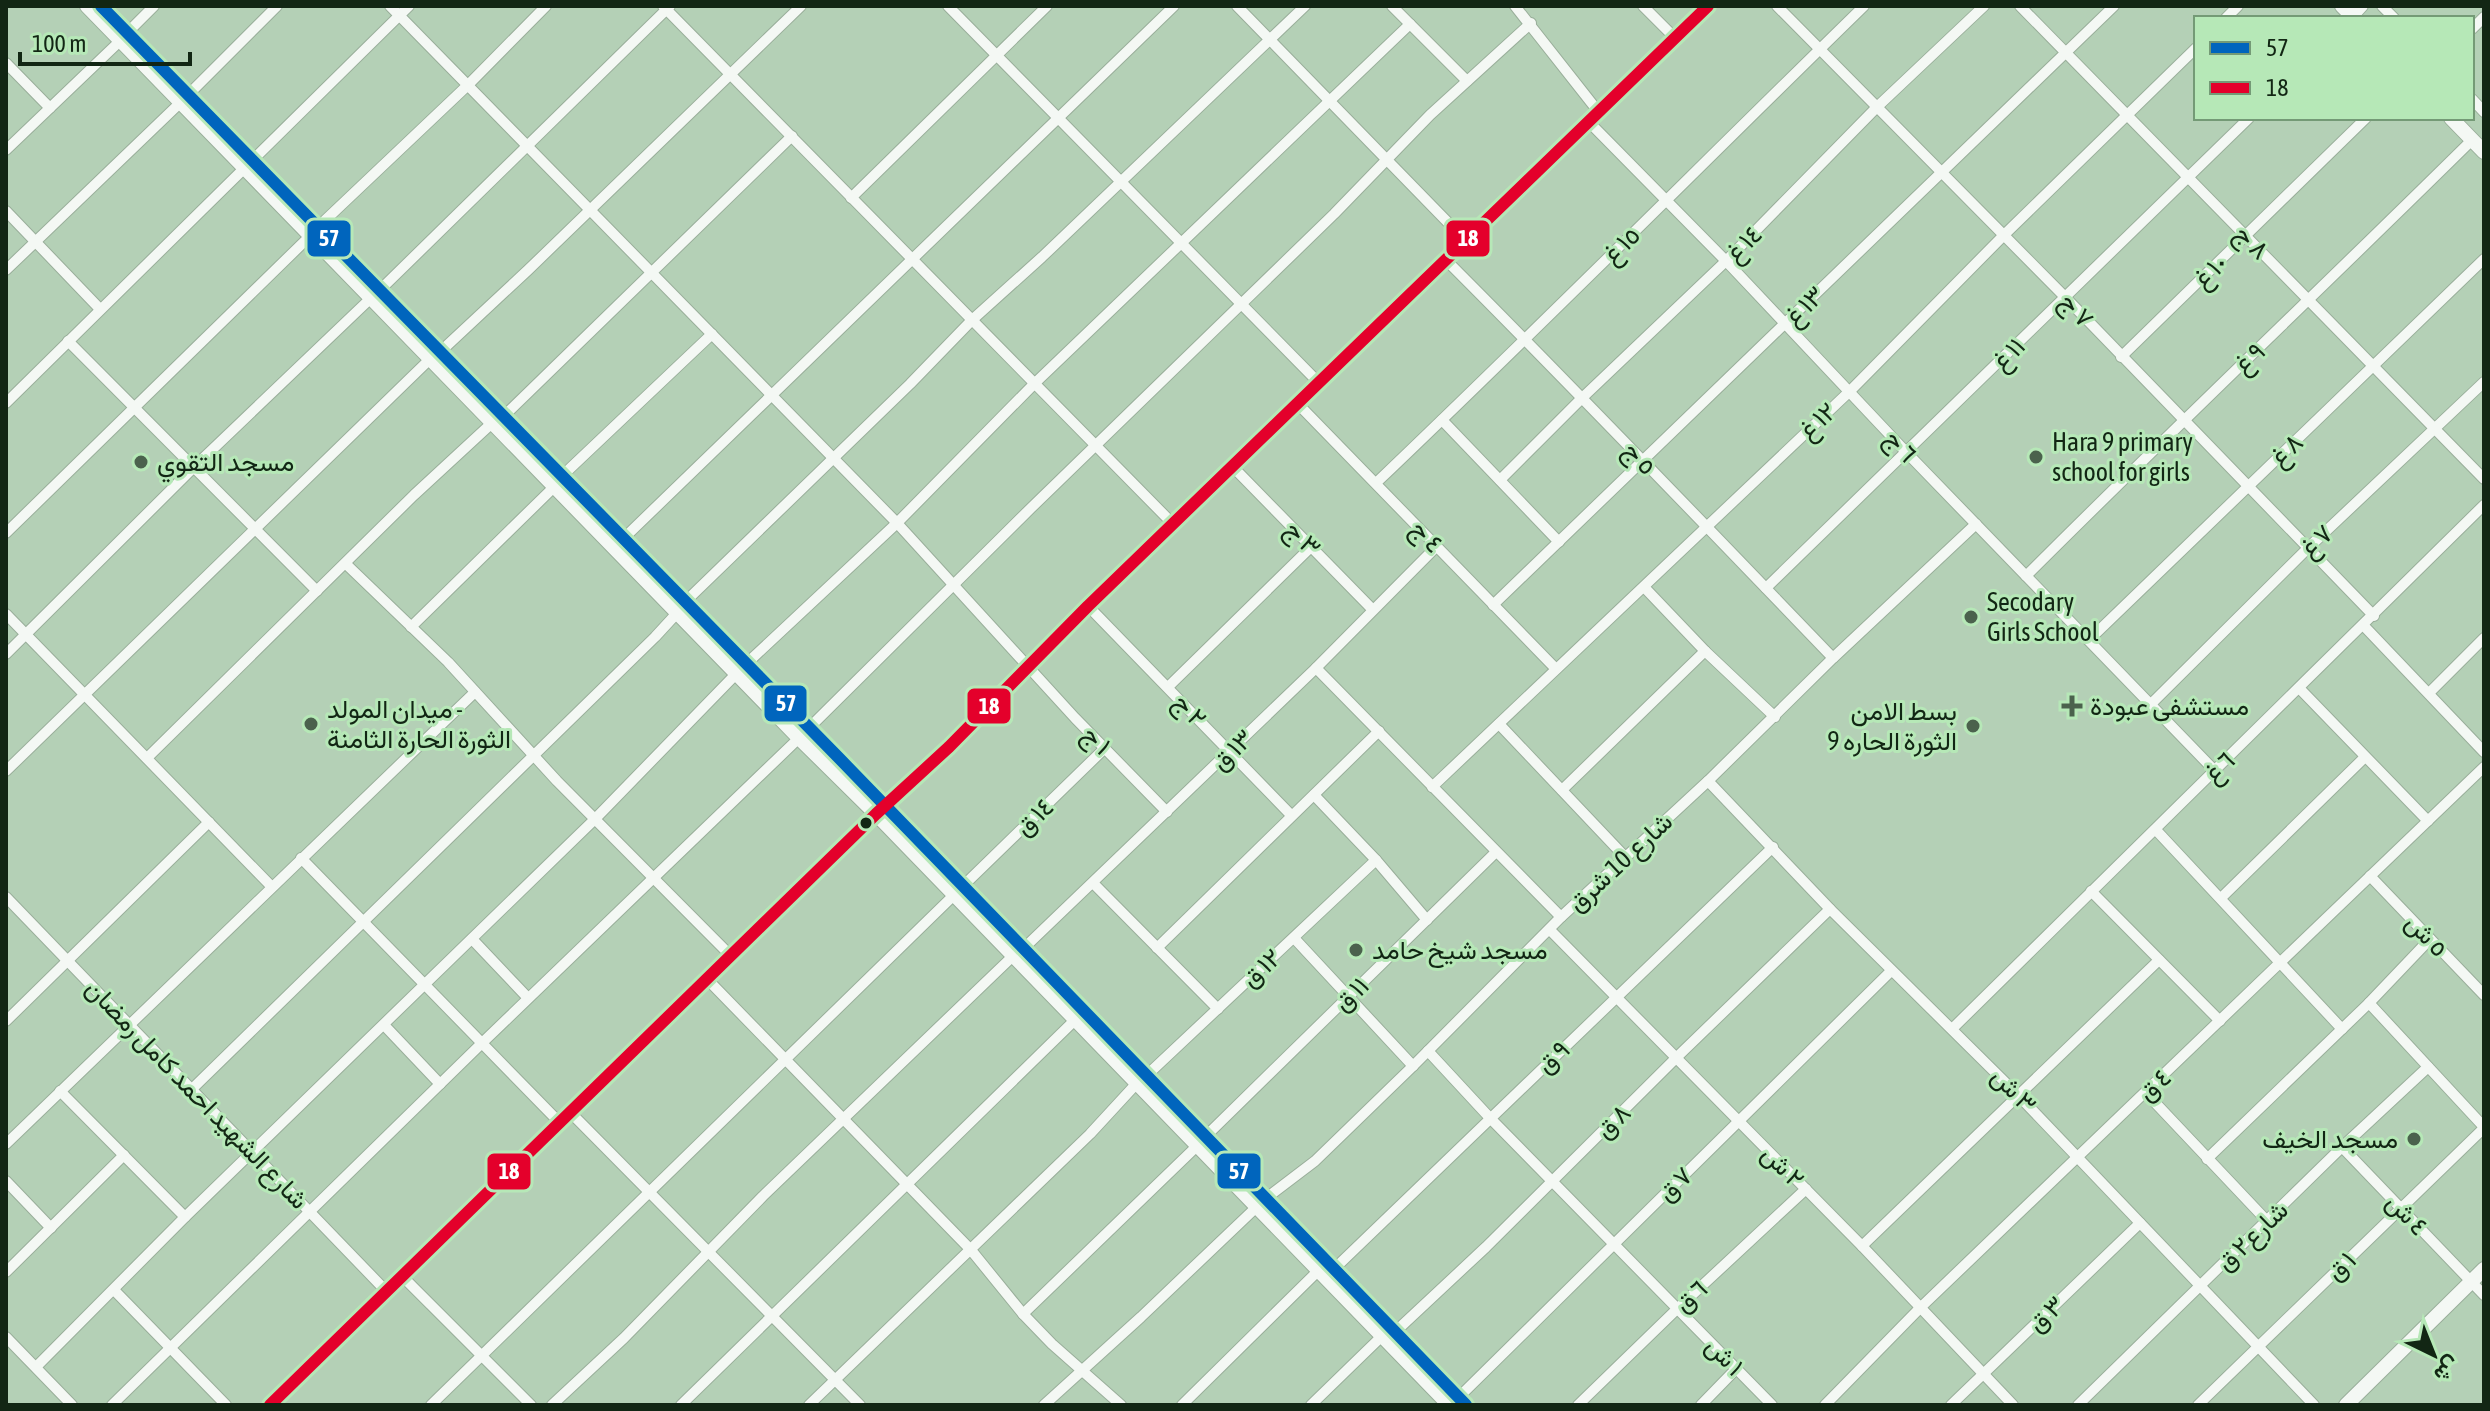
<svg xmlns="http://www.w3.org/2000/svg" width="2490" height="1411" font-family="'Asap Condensed',Vazirmatn,sans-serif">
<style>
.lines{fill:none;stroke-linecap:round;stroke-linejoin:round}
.minor-casing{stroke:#99ae9a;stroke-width:12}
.tertiary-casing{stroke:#99ae9a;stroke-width:16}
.secondary-casing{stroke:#99ae9a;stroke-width:16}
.minor{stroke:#f4f8f4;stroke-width:10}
.tertiary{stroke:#f4f8f4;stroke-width:14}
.secondary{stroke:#f4f8f4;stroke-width:14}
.bus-1-casing{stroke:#b6e8b7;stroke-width:18}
.bus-2-casing{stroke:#b6e8b7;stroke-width:18}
.bus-1{stroke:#0065bd;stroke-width:12}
.bus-2{stroke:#e4002b;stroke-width:12}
.poi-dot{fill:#4b624d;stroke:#b6e8b7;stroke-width:3}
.bus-dot{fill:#122614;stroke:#b6e8b7;stroke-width:3}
.labels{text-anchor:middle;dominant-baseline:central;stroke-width:6;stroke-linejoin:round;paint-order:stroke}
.street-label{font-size:26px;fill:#122614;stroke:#b6e8b7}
.poi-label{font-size:26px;fill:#122614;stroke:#b6e8b7;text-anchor:start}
.line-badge{stroke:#b6e8b7;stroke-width:3}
.badge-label{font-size:22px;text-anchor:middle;font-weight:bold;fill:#fff}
</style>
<rect width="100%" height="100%" fill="#b4d0b6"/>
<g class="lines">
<defs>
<g id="minor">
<polyline points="390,6 897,523 1075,718 1167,812"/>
<polyline points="663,6 1174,525"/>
<polyline points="948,6 1319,383"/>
<polyline points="1237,6 1465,240"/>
<polyline points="1392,6 1467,81"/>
<polyline points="1515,6 1597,110"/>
<polyline points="1643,6 1675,38"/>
<polyline points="1777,6 2065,297 2374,616"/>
<polyline points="2020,6 2484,479"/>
<polyline points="2382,6 2394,18"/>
<polyline points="2226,18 2238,6"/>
<polyline points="2352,18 2363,6"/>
<polyline points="2472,29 2484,17"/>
<polyline points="127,33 154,6"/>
<polyline points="6,63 50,108"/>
<polyline points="189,94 277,6"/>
<polyline points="2472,99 2484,112"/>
<polyline points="1587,120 1726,261 1907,453 2215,771"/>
<polyline points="6,150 121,40"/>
<polyline points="851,198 1047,6"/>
<polyline points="6,211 99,308"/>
<polyline points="318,227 469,84 546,6"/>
<path d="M1445,259C1576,390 1704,524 1833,658"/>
<polyline points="6,270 181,102"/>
<polyline points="380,290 670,6"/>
<polyline points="68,341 317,591"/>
<polyline points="440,352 528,270 801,6"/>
<polyline points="2121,357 2366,118"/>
<polyline points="6,403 409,6"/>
<polyline points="1298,404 1556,669"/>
<polyline points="504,416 792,136"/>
<polyline points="1442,420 1559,542"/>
<polyline points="1233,467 1372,609"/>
<polyline points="562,476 712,334"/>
<polyline points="1500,480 1581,399 1726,261 1877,107 1984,6"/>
<path d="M1376,483C1541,326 1701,165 1864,6"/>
<polyline points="6,533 310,236"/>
<polyline points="623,539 1174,6"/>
<polyline points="346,564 448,662 557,781 731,956"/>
<path d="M2026,576C2173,429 2324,286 2472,140"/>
<polyline points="1644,587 1705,651 1775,717"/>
<polyline points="1766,588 2249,118"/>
<polyline points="685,602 910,384 972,320 1042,257 1305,6"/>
<polyline points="1493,605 2114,6"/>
<polyline points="1088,606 1291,815"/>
<polyline points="6,614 272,887"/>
<polyline points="2364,626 2484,752"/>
<polyline points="411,627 555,486"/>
<polyline points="2089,640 2484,259"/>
<polyline points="6,654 194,467 371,298"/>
<polyline points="745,665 897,523 1034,384 1410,24"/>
<polyline points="1316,668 1561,917"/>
<polyline points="1168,687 1312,546"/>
<polyline points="2300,689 2428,821"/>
<polyline points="2429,693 2484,638"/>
<polyline points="2151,704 2307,549 2484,382"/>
<polyline points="1499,724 1626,858"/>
<polyline points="809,728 1031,508 1334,214 1430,115 1531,23"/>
<polyline points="147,758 414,495 492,423"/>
<polyline points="6,771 429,360"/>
<polyline points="1708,781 1830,909 2018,1095 2314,1405"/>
<polyline points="1432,787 1850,391 2004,235 2196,48"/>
<polyline points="1562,790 1705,651"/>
<polyline points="1314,795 1376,860 1427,920"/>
<polyline points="2156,830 2342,1029"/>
<polyline points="301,858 560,1123"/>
<polyline points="2370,876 2484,995"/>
<polyline points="1093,883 1218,1009"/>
<polyline points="962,887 1105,748"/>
<polyline points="2091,891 2220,1021"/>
<polyline points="6,897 388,1293"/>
<polyline points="2221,898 2365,757"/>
<polyline points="1550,930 1862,1246 2013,1405"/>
<polyline points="1294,938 1413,1066"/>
<polyline points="472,939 528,998"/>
<polyline points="1157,948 1379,731"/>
<polyline points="1023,949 1316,668 1437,546"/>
<polyline points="707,979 971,1250 1023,1314 1052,1344 1121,1405"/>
<polyline points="2369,1003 2484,1127"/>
<polyline points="6,1021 209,822"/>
<polyline points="384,1025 440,1084"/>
<polyline points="1953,1028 2484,505"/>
<polyline points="1428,1051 1490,1118 1772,1405"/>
<polyline points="1146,1076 1376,860"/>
<polyline points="192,1089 655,637 678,612"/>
<polyline points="60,1091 185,1217"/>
<polyline points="2146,1093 2267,1221"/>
<polyline points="570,1112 860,1405"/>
<polyline points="1206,1136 1496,852"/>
<polyline points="6,1144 475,692"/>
<polyline points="2342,1147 2484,1295"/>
<polyline points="2207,1159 2369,1003 2430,939"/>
<polyline points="6,1181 51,1228"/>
<polyline points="1862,1246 2159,960"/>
<polyline points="1334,1269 1773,847"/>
<polyline points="6,1272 124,1155"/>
<polyline points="403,1277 531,1405"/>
<polyline points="114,1290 226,1405"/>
<polyline points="1023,1314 1198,1145"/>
<polyline points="6,1337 72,1405"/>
<polyline points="36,1367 185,1217 595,819 737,673"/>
<polyline points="1459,1397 1891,971"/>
<polyline points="112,1405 481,1044 799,738"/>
<polyline points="431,1405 954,895"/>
<polyline points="552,1405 624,1338 763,1196 1013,956"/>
<polyline points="681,1405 1076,1019"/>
<polyline points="809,1405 1090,1134 1137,1083"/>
<polyline points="1044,1405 1141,1317 1265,1199 1315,1161 1413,1066 1561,917 1708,781 1833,658 1976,524"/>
<polyline points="1182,1405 1318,1271"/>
<polyline points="1311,1405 1381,1337 1395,1332 1486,1247 1677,1057 1830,909"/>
<polyline points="1578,1405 1678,1308 1806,1189"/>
<polyline points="1701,1405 1737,1368"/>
<polyline points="1825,1405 1920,1308 2484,767"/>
<polyline points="1951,1405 2140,1223"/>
<polyline points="2078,1405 2342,1147 2428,1067"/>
<polyline points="2198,1405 2484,1128"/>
</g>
<g id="tertiary">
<polyline points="2342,6 2354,18"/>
<polyline points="2451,118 2484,152"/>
<polyline points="270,1405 876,814 949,747 1088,606 1708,6"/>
<polyline points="2346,1405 2484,1269"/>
</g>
<g id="secondary">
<polyline points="87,6 799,738 876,814 1449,1405"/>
<polyline points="101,6 839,758 1466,1405"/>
</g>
</defs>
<use href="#minor" class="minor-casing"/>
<use href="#tertiary" class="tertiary-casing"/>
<use href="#secondary" class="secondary-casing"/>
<use href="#minor" class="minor"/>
<use href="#tertiary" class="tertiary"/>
<use href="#secondary" class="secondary"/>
<defs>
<polyline id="bus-1" points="101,6 839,758 1466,1405"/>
<polyline id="bus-2" points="270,1405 876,814 949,747 1088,606 1708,6"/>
</defs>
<use href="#bus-1" class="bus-1-casing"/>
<use href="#bus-2" class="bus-2-casing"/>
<use href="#bus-1" class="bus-1"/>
<use href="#bus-2" class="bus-2"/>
</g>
<g class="poi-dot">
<circle cx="2036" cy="457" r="8"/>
<circle cx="141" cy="462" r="8"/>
<circle cx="1971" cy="617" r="8"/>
<path d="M2068 694h8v8h8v8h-8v8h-8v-8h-8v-8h8z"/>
<circle cx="311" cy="724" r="8"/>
<circle cx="1973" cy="726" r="8"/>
<circle cx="1356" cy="950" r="8"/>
<circle cx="2414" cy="1139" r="8"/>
</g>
<circle class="bus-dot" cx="866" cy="823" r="7"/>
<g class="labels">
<g class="street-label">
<text transform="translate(2252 242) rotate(45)">٨ ج</text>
<text transform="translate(1743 244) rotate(-45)">١٤ غ</text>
<text transform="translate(1621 245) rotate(-44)">١٥ غ</text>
<text transform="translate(2210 271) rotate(-44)">١٠ غ</text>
<text transform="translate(1804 306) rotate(-44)">١٣ غ</text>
<text transform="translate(2077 310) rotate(47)">٧ ج</text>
<text transform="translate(2008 354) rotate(-45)">١١ غ</text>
<text transform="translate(2249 358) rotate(-43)">٩ غ</text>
<text transform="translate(1817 421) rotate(-43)">١٢ غ</text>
<text transform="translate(1901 446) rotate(47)">٦ ج</text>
<text transform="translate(2286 450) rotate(-44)">٨ غ</text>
<text transform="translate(1640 458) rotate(46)">٥ ج</text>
<text transform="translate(1427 536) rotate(46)">٤ ج</text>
<text transform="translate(1303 538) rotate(45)">٣ ج</text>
<text transform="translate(2316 541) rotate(-44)">٧ غ</text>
<text transform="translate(1190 710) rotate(47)">٢ ج</text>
<text transform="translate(1097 740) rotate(45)">١ ج</text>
<text transform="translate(1232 750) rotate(-44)">١٣ ق</text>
<text transform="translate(2219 767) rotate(-44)">٦ غ</text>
<text transform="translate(1034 817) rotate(-44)">١٤ ق</text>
<text transform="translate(1620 862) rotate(-43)">شارع 10 شرق</text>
<text transform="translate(2427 935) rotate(46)">٥ ش</text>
<text transform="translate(1261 968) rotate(-43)">١٢ ق</text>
<text transform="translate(1351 994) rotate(-44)">١١ ق</text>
<text transform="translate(1553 1057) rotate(-44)">٩ ق</text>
<text transform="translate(2154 1085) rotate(-44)">٤ ق</text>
<text transform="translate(2014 1090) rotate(46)">٣ ش</text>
<text transform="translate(197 1094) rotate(46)">شارع الشهيد احمد كامل رمضان</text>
<text transform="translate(1613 1121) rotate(-45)">٨ ق</text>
<text transform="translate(1783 1166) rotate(45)">٢ ش</text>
<text transform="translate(1675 1184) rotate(-45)">٧ ق</text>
<text transform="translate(2407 1214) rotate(46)">٤ ش</text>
<text transform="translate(2252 1236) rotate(-44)">شارع٢ ق</text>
<text transform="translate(2341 1266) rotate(-44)">١ ق</text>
<text transform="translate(1691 1296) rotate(-43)">٦ ق</text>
<text transform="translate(2046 1314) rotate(-44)">٣ ق</text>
<text transform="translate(1725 1356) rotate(46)">١ ش</text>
</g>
<g class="poi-label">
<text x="2052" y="442">Hara 9 primary<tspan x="2052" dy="30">school for girls</tspan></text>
<text x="157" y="462">مسجد التقوي</text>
<text x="1987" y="602">Secodary<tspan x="1987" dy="30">Girls School</tspan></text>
<text x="2090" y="706">مستشفى عبودة</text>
<text x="327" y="709">ميدان المولد -<tspan x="327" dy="30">الثورة الحارة الثامنة</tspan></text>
<text x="1957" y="711" text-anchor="end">بسط الامن<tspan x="1957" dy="30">الثورة الحاره 9</tspan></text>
<text x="1372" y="950">مسجد شيخ حامد</text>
<text x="2398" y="1139" text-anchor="end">مسجد الخيف</text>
</g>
</g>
<g class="line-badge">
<rect x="306" y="219" width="46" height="39" rx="8" fill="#0065bd"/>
<rect x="1445" y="219" width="46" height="39" rx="8" fill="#e4002b"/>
<rect x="763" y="684" width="45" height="39" rx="8" fill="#0065bd"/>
<rect x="966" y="687" width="46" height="38" rx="8" fill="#e4002b"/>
<rect x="1216" y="1152" width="46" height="38" rx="8" fill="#0065bd"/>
<rect x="486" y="1152" width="46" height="39" rx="8" fill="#e4002b"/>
</g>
<g class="badge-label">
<text x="329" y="246">57</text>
<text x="1468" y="246">18</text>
<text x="786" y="711">57</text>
<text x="989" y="714">18</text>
<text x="1239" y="1179">57</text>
<text x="509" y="1179">18</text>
</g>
<rect width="2490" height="1411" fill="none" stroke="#122614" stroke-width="16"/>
<rect x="2194" y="16" width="280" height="104" fill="#b6e8b7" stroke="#749a76" stroke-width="2"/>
<rect x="2210" y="42" width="40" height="12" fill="#0065bd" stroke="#749a76" stroke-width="2"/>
<text x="2266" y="56" font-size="24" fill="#122614">57</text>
<rect x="2210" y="82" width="40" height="12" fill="#e4002b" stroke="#749a76" stroke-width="2"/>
<text x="2266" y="96" font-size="24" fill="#122614">18</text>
<g transform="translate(2434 1355) rotate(137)" stroke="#b6e8b7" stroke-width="6" paint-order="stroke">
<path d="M0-6L14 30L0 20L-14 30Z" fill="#122614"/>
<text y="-12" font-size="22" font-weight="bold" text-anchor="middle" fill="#122614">ش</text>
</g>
<path d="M20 52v12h170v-12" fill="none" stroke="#122614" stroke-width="4"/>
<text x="32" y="52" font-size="24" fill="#122614" stroke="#b6e8b7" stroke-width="6" paint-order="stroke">100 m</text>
</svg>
